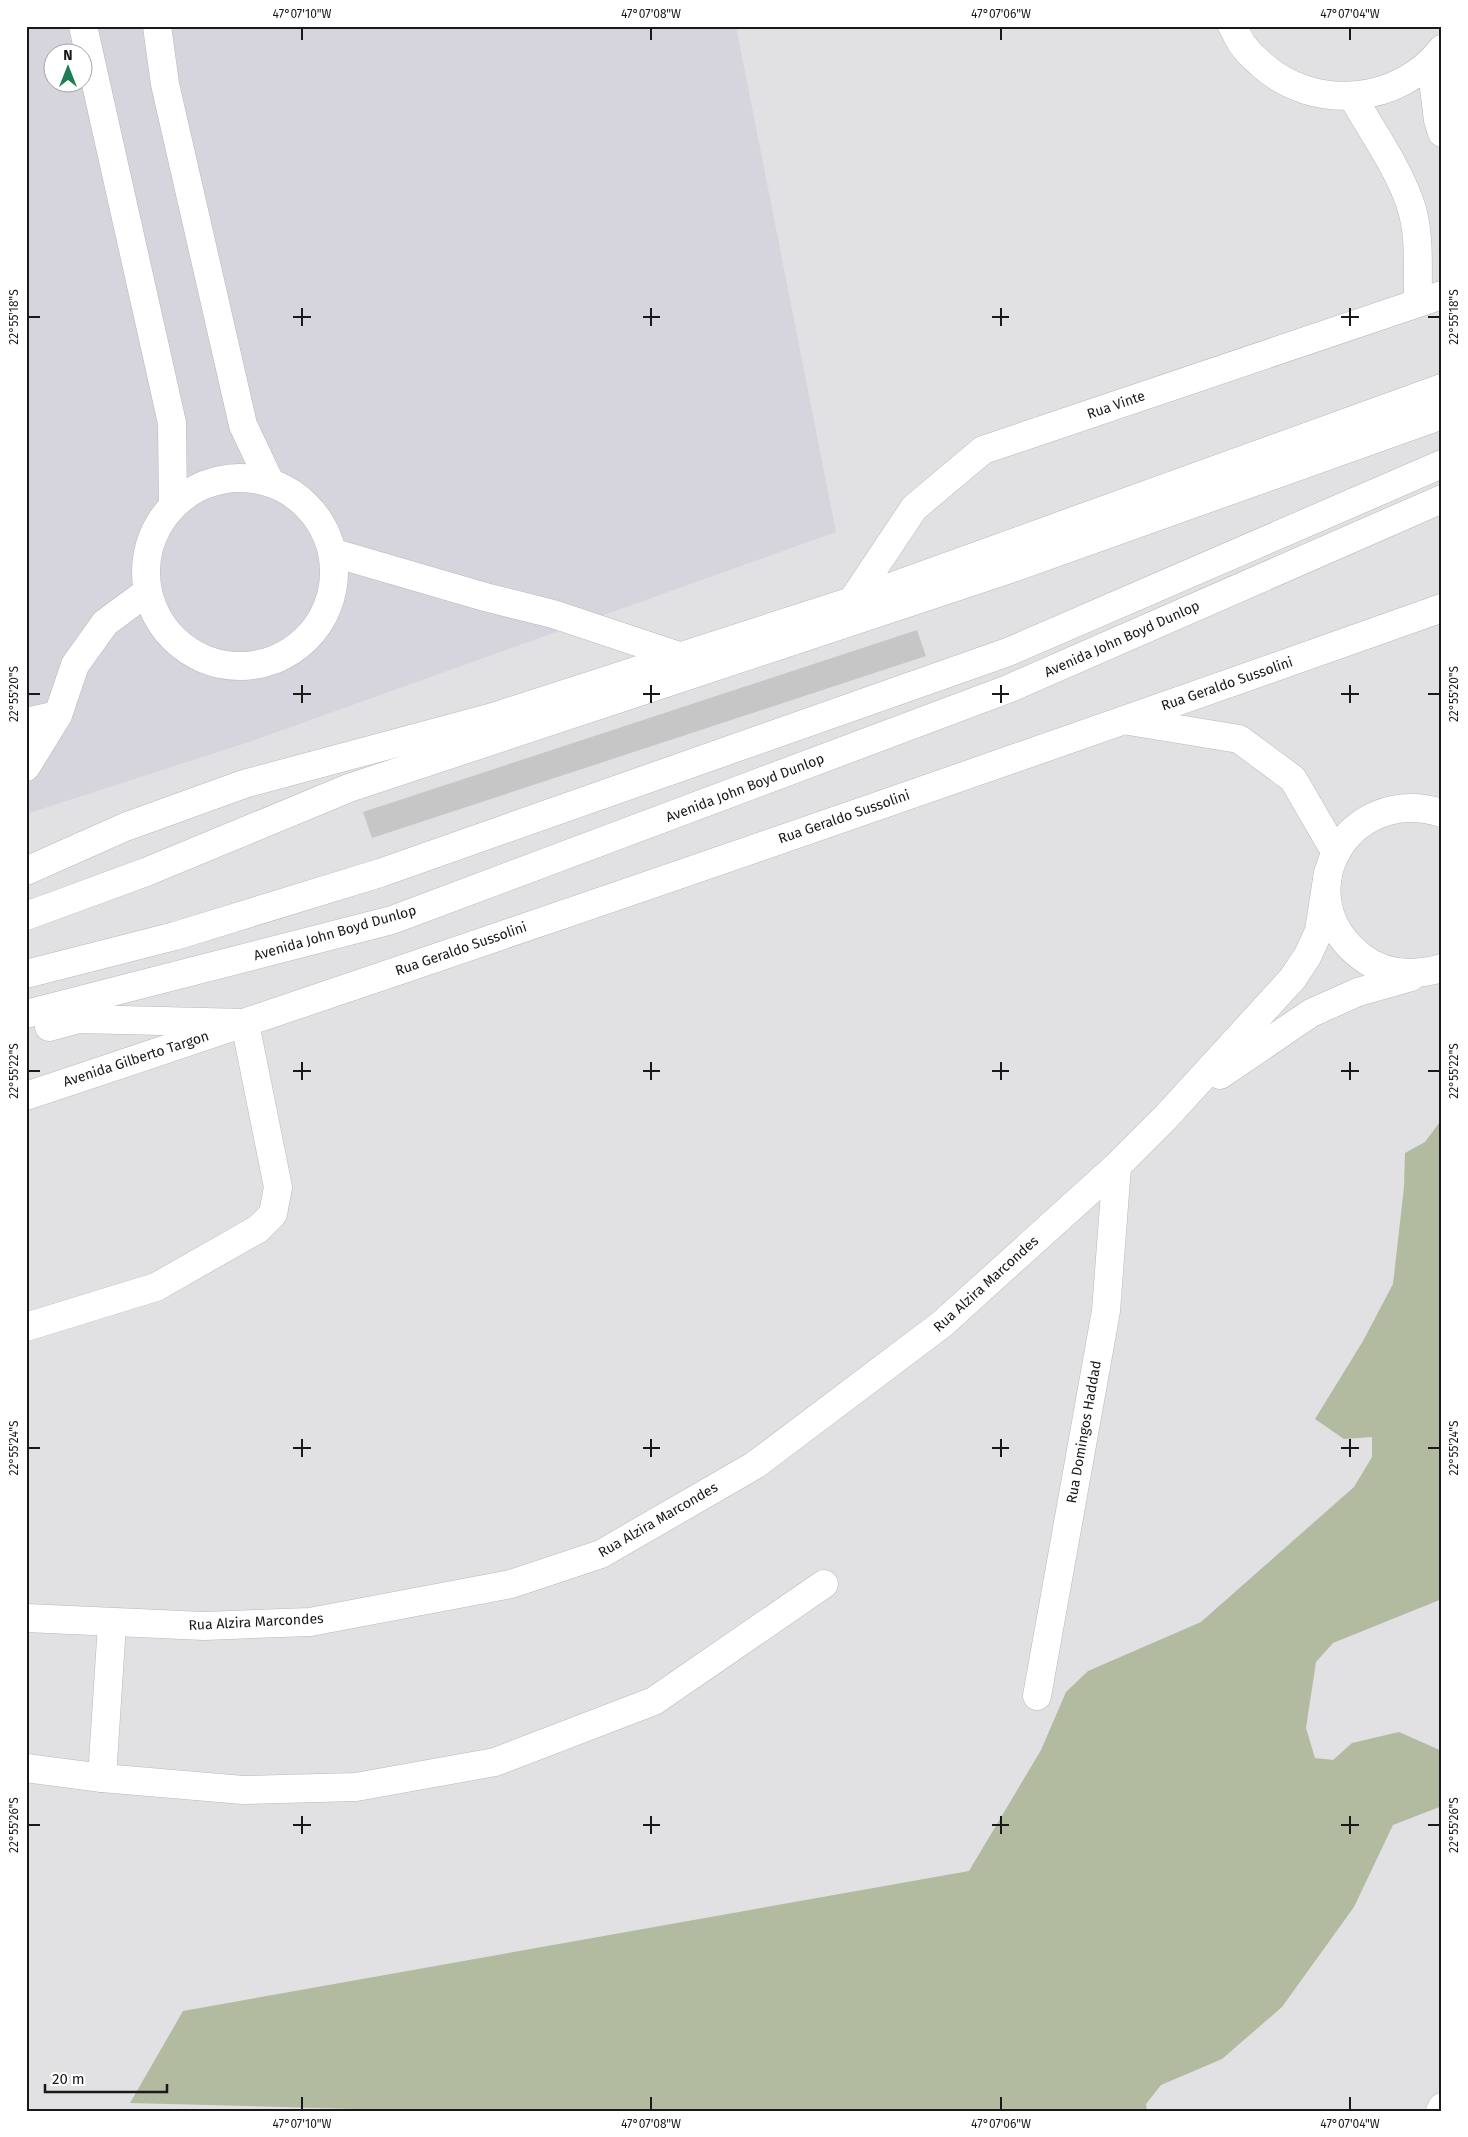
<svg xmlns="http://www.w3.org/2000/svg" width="1468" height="2137" font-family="'Fira Sans',sans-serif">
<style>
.built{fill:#d6d5de;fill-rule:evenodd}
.green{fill:#b2baa0}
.building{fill:#c7c6c7}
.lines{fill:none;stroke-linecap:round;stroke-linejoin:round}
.minor-casing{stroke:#b9b9bb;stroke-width:29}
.major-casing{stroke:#b9b9bb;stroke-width:29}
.minor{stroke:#fff;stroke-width:28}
.major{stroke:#fff;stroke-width:28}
.ticks{fill:none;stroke:#1a191a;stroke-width:2}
.labels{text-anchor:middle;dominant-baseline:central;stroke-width:4.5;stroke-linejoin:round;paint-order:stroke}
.street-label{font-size:14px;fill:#1a191a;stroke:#fff}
.neatline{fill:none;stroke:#1a191a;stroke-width:2}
.ticks-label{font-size:12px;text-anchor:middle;fill:#1a191a}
</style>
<rect width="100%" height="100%" fill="#e1e1e3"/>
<path class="built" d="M26,26H736L836,532L246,743L26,814ZM52,52H82V82H52Z"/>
<polygon class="green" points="1442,1119 1442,1599 1333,1643 1316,1662 1306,1728 1315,1758 1333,1760 1352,1743 1399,1732 1442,1751 1442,1806 1393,1825 1354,1907 1282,2007 1222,2059 1161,2085 1146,2104 1147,2111 431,2111 130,2103 183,2011 969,1871 1041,1750 1066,1692 1088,1671 1201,1622 1354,1487 1372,1457 1372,1437 1344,1439 1315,1419 1363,1341 1393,1284 1404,1187 1405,1153 1425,1142"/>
<polygon class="building" points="917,630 926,656 372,838 363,812"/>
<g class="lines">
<defs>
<g id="minor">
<polyline points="83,26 172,423 173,505"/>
<polyline points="157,26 165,84 243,425 270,482"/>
<path d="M1232,26C1237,34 1240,43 1246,49C1250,55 1257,60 1262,65C1315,112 1399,104 1442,49"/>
<polyline points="1431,63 1438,120 1442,133"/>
<path d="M1352,96C1372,131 1397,166 1410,203C1421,234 1417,271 1418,302"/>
<circle cx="240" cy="572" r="94"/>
<polyline points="334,553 485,597 553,614 682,657"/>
<polyline points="852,601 914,508 983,450 1442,295"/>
<polyline points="1129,721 1239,739 1293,779 1336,853"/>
<polyline points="26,722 58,715"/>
<polyline points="26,767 58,715 75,665 105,623 147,592"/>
<path d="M1442,813C1344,783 1284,900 1363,958C1387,976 1414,976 1442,968"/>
<polyline points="26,916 146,872 349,788 1007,570 1442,415"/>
<polyline points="26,974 175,936 380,873 1008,652 1442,464"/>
<polyline points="1220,1075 1311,1013 1358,992 1411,977"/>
<path d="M26,1096C500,938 971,775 1442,608"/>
<polyline points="26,1327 156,1287 258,1229 273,1214 278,1187 245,1023"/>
<polyline points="26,1618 204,1626 310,1622 511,1584 601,1554 755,1465 942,1324 1117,1166 1166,1117 1293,978 1308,955 1319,931 1328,873"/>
<polyline points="1037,1696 1106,1311 1117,1166"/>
<polyline points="26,1768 102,1778 243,1790 356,1787 495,1762 654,1701 824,1584"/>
<polyline points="102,1778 112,1624"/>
<polyline points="1440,2111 1442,2107"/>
</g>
<g id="major">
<polyline points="26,871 125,827 244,784 493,717 852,601 1442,388"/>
<polyline points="26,1014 392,920 1008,689 1442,499"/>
<polyline points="49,1027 79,1019 245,1023"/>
</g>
</defs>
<use href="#minor" class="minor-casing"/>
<use href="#major" class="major-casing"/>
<use href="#minor" class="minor"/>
<use href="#major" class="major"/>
</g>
<path class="ticks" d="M302,28V40M651,28V40M1001,28V40M1350,28V40M302,308V326M651,308V326M1001,308V326M1350,308V326M28,317H40M293,317H311M643,317H660M992,317H1009M1341,317H1359M1428,317H1440M302,685V703M651,685V703M1001,685V703M1350,685V703M28,694H40M293,694H311M643,694H660M992,694H1009M1341,694H1359M1428,694H1440M302,1062V1080M651,1062V1080M1001,1062V1080M1350,1062V1080M28,1071H40M293,1071H311M643,1071H660M992,1071H1009M1341,1071H1359M1428,1071H1440M302,1439V1457M651,1439V1457M1001,1439V1457M1350,1439V1457M28,1448H40M293,1448H311M643,1448H660M992,1448H1009M1341,1448H1359M1428,1448H1440M302,1816V1834M651,1816V1834M1001,1816V1834M1350,1816V1834M28,1825H40M293,1825H311M643,1825H660M992,1825H1009M1341,1825H1359M1428,1825H1440M302,2097V2110M651,2097V2110M1001,2097V2110M1350,2097V2110"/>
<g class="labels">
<g class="street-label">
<text transform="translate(1116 405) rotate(-19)">Rua Vinte</text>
<text transform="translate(1122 639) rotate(-24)">Avenida John Boyd Dunlop</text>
<text transform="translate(1227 684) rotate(-19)">Rua Geraldo Sussolini</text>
<text transform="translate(745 788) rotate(-21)">Avenida John Boyd Dunlop</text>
<text transform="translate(844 817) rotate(-19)">Rua Geraldo Sussolini</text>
<text transform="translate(335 933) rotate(-16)">Avenida John Boyd Dunlop</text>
<text transform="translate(461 949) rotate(-19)">Rua Geraldo Sussolini</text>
<text transform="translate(136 1059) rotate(-18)">Avenida Gilberto Targon</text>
<text transform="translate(986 1284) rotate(-42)">Rua Alzira Marcondes</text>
<text transform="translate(1084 1432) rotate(-80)">Rua Domingos Haddad</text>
<text transform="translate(658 1520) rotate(-30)">Rua Alzira Marcondes</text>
<text transform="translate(256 1622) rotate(-3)">Rua Alzira Marcondes</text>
</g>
</g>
<rect width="1468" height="2137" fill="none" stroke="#ffffff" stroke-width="55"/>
<g transform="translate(68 68)"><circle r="24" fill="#ffffff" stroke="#a3a3a3"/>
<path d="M0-4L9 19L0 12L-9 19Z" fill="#207d53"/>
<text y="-8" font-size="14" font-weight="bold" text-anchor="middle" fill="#1a191a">N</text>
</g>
<path d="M45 2084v8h122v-8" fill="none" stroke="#1a191a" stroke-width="2.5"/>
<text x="52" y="2084" font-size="15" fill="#1a191a" stroke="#ffffff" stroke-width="4" paint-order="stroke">20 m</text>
<rect x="28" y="28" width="1412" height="2082" class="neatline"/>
<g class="ticks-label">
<text x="302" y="18">47°07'10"W</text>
<text x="651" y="18">47°07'08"W</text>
<text x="1001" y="18">47°07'06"W</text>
<text x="1350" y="18">47°07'04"W</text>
<text transform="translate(14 317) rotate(-90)" y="4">22°55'18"S</text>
<text transform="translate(1454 317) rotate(-90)" y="4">22°55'18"S</text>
<text transform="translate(14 694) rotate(-90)" y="4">22°55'20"S</text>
<text transform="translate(1454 694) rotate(-90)" y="4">22°55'20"S</text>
<text transform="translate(14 1071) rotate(-90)" y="4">22°55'22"S</text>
<text transform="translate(1454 1071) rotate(-90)" y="4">22°55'22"S</text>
<text transform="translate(14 1448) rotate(-90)" y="4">22°55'24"S</text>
<text transform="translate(1454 1448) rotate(-90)" y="4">22°55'24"S</text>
<text transform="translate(14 1825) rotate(-90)" y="4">22°55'26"S</text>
<text transform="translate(1454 1825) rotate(-90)" y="4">22°55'26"S</text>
<text x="302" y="2128">47°07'10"W</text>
<text x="651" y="2128">47°07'08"W</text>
<text x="1001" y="2128">47°07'06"W</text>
<text x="1350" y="2128">47°07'04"W</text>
</g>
</svg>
